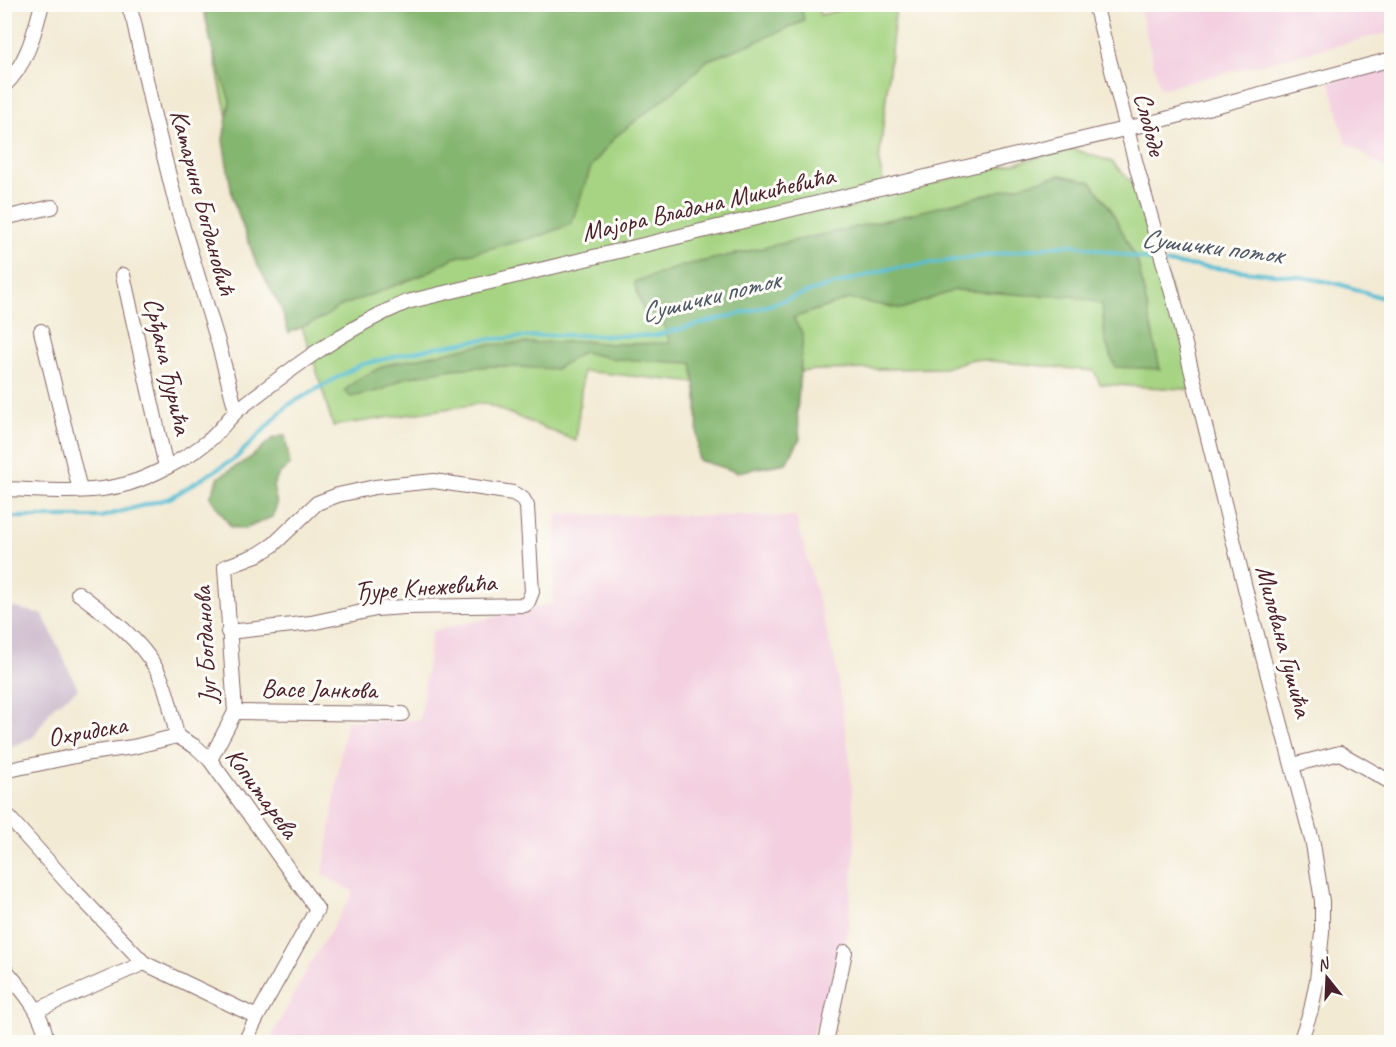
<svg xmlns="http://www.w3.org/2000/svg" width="1396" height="1047" font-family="Caveat,sans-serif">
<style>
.built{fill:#f3cfe0}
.industrial{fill:#cfbdcf}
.green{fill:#a6d482;stroke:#787a56;stroke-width:1.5}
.forest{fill:#84b670;stroke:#676a4e;stroke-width:1.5}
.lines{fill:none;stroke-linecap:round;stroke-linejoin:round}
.stream{stroke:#56bed3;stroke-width:4}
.minor-casing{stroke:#856666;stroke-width:16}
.minor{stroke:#fff;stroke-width:14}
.labels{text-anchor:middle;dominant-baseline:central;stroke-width:6;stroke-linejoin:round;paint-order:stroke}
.street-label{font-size:26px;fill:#4a1f2b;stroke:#fdfcf7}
.water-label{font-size:27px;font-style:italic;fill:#4e5766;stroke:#fdfcf7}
</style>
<rect width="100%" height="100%" fill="#fdfcf7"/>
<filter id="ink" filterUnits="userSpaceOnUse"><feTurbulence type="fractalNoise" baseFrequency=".0167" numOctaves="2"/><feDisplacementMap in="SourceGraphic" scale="12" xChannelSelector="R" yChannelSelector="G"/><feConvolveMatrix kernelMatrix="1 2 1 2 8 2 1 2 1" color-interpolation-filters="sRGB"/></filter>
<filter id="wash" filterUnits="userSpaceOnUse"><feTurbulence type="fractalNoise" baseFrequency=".008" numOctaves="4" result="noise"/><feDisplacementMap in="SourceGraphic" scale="24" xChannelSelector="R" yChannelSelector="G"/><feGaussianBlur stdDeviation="1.35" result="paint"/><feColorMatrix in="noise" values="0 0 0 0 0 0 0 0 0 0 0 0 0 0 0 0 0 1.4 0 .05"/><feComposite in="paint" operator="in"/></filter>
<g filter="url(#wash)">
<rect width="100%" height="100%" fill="#f3ead4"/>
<g class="built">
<polygon points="1139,5 1391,5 1391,32 1160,89"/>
<polygon points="1391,66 1391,172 1345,142 1330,82"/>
<polygon points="557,514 796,517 836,666 850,761 855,844 848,933 810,1042 269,1042 310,964 354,892 323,875 346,721 420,720 432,631 553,604"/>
</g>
<polygon class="industrial" points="5,594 9,606 43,615 78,689 53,707 33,737 5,750"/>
<polygon class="green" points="817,4 820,15 859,5 896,5 879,162 886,194 1073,149 1112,162 1135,186 1161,254 1196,390 1100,384 1094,371 973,359 944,368 817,370 689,382 583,371 576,441 484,403 333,426 312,355 230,130 203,5"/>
<g class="forest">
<polygon points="801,5 804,21 753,43 708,60 673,92 615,137 591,167 571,224 543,235 453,258 425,274 339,307 324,317 289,333 281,308 256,262 233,200 223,140 230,101 212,47 203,5"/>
<polygon points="1061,175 1091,182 1112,211 1138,263 1160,369 1115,367 1105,340 1102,304 1072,296 1027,295 955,290 902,309 849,299 793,318 803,334 797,412 800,439 786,463 737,472 698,460 697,398 692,363 615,359 583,352 556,369 494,366 452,369 404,378 382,390 351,397 344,391 358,379 386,365 481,345 585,341 610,344 670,343 660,315 644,312 634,282 682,266 891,219"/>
<polygon points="285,435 290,465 279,474 273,486 277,505 272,517 245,529 231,527 210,497 219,477 250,458 272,439"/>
</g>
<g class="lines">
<g class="stream">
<polyline points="1167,263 1302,277 1339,284 1392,301"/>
<polyline points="4,517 101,517 170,498 236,458 288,405 360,365 426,349 479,340 557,335 653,336 754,310 818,289 889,269 1070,244 1159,262"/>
</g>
</g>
</g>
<g filter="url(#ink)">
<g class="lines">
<defs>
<g id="minor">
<polyline points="128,4 134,22 153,112 177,208 218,342 236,411"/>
<polyline points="1095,4 1137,168 1174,300 1251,612 1313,844 1322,901 1322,933 1317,980 1311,1010 1300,1042"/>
<path d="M4,86C27,64 34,34 42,4"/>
<polyline points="4,218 52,207"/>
<polyline points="123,275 166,467"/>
<polyline points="41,331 80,490"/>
<path d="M4,489C44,490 88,495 127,484C151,477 187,458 207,442C219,433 227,419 239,409C292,368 345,328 407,302L1158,121L1392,59"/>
<path d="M78,593C106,614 140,639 157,670C168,690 172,715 177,736"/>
<polyline points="235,712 402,714"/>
<polyline points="177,736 196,747 210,760 317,909 257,1017 245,1042"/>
<polyline points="210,760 235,712 225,567 259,554 273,545 317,503 338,495 375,487 434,481 513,493 523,499 527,506 532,592 528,602 525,605 404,607 376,609 311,623 228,632"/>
<polyline points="1293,765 1340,753 1392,783"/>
<polyline points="4,771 90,753 133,747 177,736"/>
<polyline points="4,812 73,889 144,963"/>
<path d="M4,968C23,991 43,1012 47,1042"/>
<polyline points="37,1010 144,963 257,1017"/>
<polyline points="826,1042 845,952"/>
</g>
</defs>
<use href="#minor" class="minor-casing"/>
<use href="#minor" class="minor"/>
</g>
</g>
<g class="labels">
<g class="street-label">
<text transform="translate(1150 124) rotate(76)">Слободе</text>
<text transform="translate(203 202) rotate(75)">Катарине Богдановић</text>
<text transform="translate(708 204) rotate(-13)">Мајора Владана Микићевића</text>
<text transform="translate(168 366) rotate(77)">Срђана Ђурића</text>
<text transform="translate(425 587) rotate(-4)">Ђуре Кнежевића</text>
<text transform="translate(1284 641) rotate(75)">Милована Гушића</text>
<text transform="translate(205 645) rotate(-93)">Југ Богданова</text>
<text transform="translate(319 689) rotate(1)">Васе Јанкова</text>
<text transform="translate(87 731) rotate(-10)">Охридска</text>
<text transform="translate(262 793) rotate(54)">Копитарева</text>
</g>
<g class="water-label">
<text transform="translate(1212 246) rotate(7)">Сушички поток</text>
<text transform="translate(710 296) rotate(-14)">Сушички поток</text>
</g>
</g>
<rect width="1396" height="1047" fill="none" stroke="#fdfcf7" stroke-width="24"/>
<g transform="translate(1327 978) rotate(342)" stroke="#fdfcf7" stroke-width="4.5" paint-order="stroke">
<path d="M0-4.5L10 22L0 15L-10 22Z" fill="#4a1f2b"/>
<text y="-9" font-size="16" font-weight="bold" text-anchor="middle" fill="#4a1f2b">N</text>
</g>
</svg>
